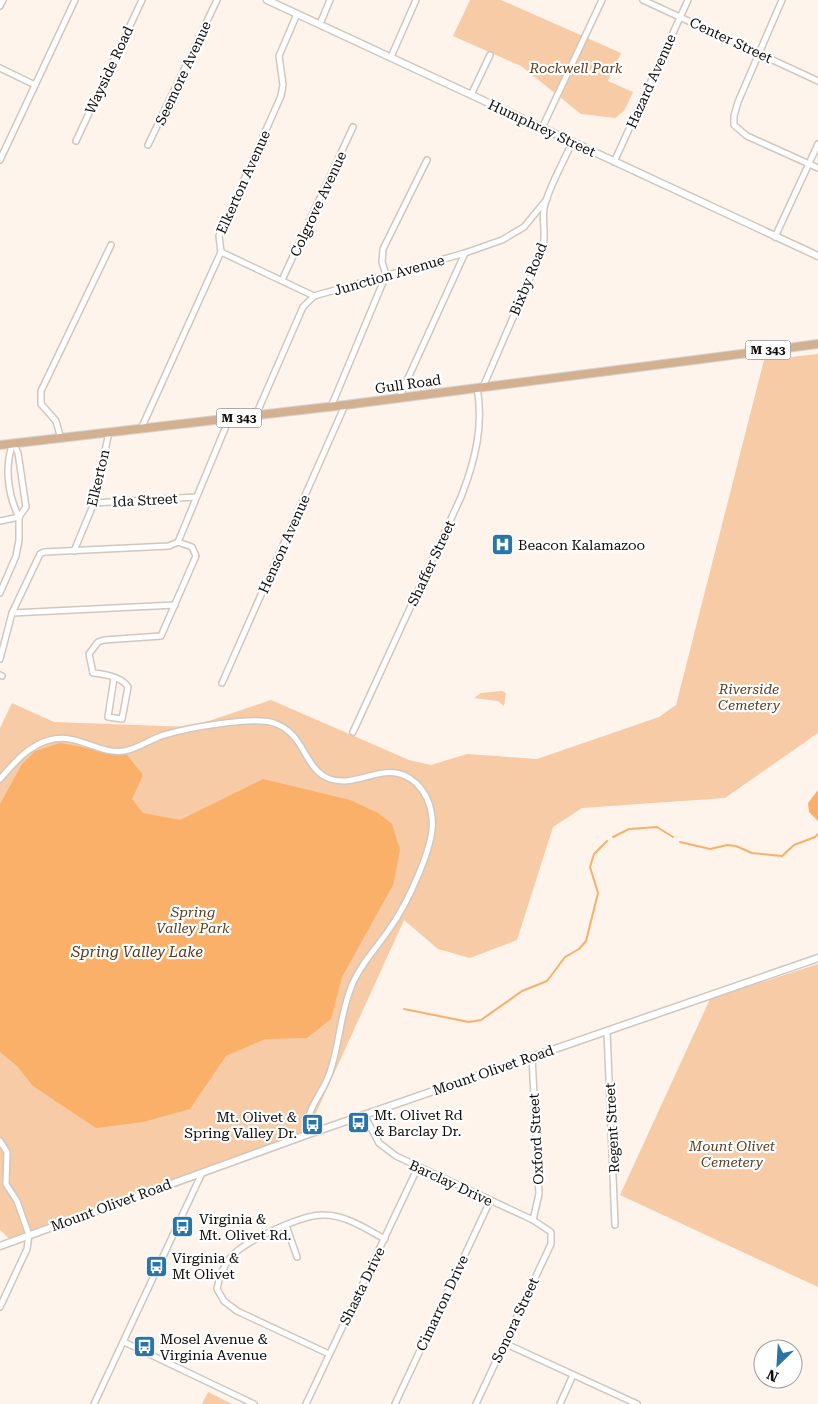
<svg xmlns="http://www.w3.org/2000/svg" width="818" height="1404" font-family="'Roboto Serif',serif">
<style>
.green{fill:#f7cba5}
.water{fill:#fab069}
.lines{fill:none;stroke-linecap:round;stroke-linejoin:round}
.stream{stroke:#fab069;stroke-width:2}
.minor-casing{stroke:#d0c7bf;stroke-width:8}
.tertiary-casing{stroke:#d0c7bf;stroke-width:9}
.primary-casing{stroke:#d4d3d3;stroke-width:10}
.minor{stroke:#fff;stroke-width:5}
.tertiary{stroke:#fff;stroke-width:6}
.primary{stroke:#d3b190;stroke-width:8}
.labels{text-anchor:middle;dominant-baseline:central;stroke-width:4.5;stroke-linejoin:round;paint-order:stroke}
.shield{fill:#fff;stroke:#565452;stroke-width:1}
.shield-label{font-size:12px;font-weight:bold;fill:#0e0b08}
.street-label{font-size:14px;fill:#0e0b08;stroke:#fff}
.park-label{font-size:14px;font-style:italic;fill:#5b3d1f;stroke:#fff}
.poi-label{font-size:14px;fill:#0e0b08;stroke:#fff;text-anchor:start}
.water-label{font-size:15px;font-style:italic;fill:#57381a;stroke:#fff}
</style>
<rect width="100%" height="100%" fill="#fef4ec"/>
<g class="green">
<polygon points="470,0 501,0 621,53 608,81 633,92 624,111 615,118 581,114 521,66 453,36"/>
<polygon points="818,354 818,733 725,798 582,808 553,827 517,940 470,958 438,949 404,920 306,1135 13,1242 0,1230 0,728 12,703 54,722 191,727 271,700 409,760 431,765 467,754 537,759 659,717 676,705 764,360"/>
<polygon points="502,691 506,693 504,706 498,701 474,698 481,693"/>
<polygon points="818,964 818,1287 620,1195 710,999"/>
<polygon points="208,1392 232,1404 202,1404"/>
</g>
<g class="water">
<polygon points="60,743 127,755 143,775 132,799 143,813 180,820 263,779 350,800 378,813 392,824 400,850 393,885 342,977 331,1019 307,1038 265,1039 226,1056 190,1109 143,1122 96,1128 33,1086 17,1066 0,1052 0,804 22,764 35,751"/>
<polygon points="818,790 818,821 809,812 808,803"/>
</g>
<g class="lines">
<g class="stream">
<polyline points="613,837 629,829 657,827 673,837"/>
<polyline points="680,842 710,849 727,845 736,846 752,853 782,856 794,845 815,837 818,834"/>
<polyline points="404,1009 469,1022 481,1020 522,991 547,981 565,957 579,949 586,941 598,893 590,867 594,854 607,841"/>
</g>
<defs>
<g id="minor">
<polyline points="643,0 818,81"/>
<polyline points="782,0 738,102 734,116 734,125 747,136 818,168"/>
<polyline points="0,6 3,0"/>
<polyline points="320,24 330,0"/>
<polyline points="391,57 416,0"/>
<polyline points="0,68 35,85"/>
<polyline points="471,95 490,55"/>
<polyline points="542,128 602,0"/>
<polyline points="76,141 142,0"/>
<polyline points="148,145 217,0"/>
<polyline points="0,160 75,0"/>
<polyline points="614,162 688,0"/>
<polyline points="775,237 818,144"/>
<polyline points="221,252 314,296 465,253 502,240 524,227 547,199"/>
<polyline points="282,280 353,127"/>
<path d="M483,387L543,248C546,234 542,222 544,208C549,186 563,164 572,142"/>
<polyline points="399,398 465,253"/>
<polyline points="331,407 386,275 382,262 383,249 427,160"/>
<polyline points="256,415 303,307 314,296"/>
<polyline points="141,429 221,252 219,236 281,96 283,85 279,56 297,14"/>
<polyline points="61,439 56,421 41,404 41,391 111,245"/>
<path d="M13,443C4,466 8,496 19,517"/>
<polyline points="94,503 196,497"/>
<polyline points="0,521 19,517"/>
<polyline points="178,542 229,419"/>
<polyline points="74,551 94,503 109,432"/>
<polyline points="0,593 16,556 19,540 19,517 26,507 18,453 13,443"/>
<polyline points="12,613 175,605"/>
<polyline points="0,659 12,613 40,554 44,552 169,546 178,542"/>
<polyline points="0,675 2,676"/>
<path d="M114,678L108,717L122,719L128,687C122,677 104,674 93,673L89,654L98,642L104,640L161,636L196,556L192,547L178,542"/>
<polyline points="222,683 345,405"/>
<path d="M353,732L461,497C475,461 484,426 477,387"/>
<path d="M0,779C14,763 28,746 49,740C77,732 98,755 124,751C138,749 150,739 164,735C187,728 252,716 274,723C306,734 303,769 330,779C359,789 387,757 416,783C425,792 431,805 432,818C436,844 406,906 390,928C377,948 361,963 352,985C340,1013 340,1043 330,1072C322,1096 306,1107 306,1135"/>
<polyline points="607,1031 615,1225"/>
<polyline points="532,1057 539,1194 533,1220"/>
<polyline points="364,1115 379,1143 396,1156 533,1220 551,1232 551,1244 476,1404"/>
<polyline points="0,1141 7,1152 6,1184 17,1201 29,1235 27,1249 0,1307"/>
<polyline points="286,1225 297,1257"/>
<polyline points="124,1342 254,1404"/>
<polyline points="504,1343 637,1404"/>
<path d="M329,1354L237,1311L224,1301L217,1289C219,1276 226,1260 236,1252C253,1238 303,1214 324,1215C346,1215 366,1229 385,1239"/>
<polyline points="94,1404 202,1173"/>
<polyline points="306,1404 418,1167"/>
<polyline points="395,1404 490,1201"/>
<polyline points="560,1404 573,1375"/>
</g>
<g id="tertiary">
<polyline points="267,0 818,256"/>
<polyline points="0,1246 306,1135 818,958"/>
</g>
<polyline id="primary" points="0,445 345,405 818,344"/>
</defs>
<use href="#minor" class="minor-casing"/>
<use href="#tertiary" class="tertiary-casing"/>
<use href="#primary" class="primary-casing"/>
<use href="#minor" class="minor"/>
<use href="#tertiary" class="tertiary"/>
<use href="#primary" class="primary"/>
</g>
<defs>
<symbol id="hospital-square" viewBox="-11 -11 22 22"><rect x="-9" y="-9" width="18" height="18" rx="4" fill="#2975a8" stroke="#fff"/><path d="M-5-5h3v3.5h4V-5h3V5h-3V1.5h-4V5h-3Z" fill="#fff"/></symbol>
<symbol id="bus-square" viewBox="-11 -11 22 22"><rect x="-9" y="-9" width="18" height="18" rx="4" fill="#2975a8" stroke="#fff"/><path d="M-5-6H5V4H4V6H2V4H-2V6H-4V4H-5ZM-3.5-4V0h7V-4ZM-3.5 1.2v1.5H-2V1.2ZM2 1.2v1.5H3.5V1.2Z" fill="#fff"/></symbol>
</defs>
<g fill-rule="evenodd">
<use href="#hospital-square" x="490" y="532" width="25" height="25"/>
<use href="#bus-square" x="346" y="1110" width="25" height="25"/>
<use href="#bus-square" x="300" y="1112" width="25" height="25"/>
<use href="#bus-square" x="170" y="1214" width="25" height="25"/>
<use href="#bus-square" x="144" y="1254" width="25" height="25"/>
<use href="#bus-square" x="132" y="1334" width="25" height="25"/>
</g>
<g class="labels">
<g class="shield">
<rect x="745.5" y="340.5" width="45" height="19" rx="4"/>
<rect x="216.5" y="408.5" width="45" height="19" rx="4"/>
</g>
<g class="shield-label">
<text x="768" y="350">M 343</text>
<text x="239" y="418">M 343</text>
</g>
<g class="street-label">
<text transform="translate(731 40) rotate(25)">Center Street</text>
<text transform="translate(109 70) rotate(-65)">Wayside Road</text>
<text transform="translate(183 73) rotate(-65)">Seemore Avenue</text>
<text transform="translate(651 81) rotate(-66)">Hazard Avenue</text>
<text transform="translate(542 128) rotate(25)">Humphrey Street</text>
<text transform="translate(243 182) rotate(-66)">Elkerton Avenue</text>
<text transform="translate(318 204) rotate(-65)">Colgrove Avenue</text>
<text transform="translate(389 275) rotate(-16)">Junction Avenue</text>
<text transform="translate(528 279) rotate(-68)">Bixby Road</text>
<text transform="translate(408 384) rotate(-8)">Gull Road</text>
<text transform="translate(98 478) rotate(-77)">Elkerton</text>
<text transform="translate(145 500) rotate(-3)">Ida Street</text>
<text transform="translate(284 544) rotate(-66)">Henson Avenue</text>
<text transform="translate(431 563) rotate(-65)">Shaffer Street</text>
<text transform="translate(493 1070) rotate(-19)">Mount Olivet Road</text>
<text transform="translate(612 1128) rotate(-93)">Regent Street</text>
<text transform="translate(536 1139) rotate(-93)">Oxford Street</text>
<text transform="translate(451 1183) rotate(25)">Barclay Drive</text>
<text transform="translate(111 1205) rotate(-20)">Mount Olivet Road</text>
<text transform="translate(362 1286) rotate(-64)">Shasta Drive</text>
<text transform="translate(442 1303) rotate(-65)">Cimarron Drive</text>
<text transform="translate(515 1320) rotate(-65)">Sonora Street</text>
</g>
<g class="park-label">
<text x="576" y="68">Rockwell Park</text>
<text x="749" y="689">Riverside<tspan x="749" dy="16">Cemetery</tspan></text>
<text x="193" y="912">Spring<tspan x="193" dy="16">Valley Park</tspan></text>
<text x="732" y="1146">Mount Olivet<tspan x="732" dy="16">Cemetery</tspan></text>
</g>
<g class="poi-label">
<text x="518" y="545">Beacon Kalamazoo</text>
<text x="374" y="1115">Mt. Olivet Rd<tspan x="374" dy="16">&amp; Barclay Dr.</tspan></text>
<text x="297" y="1117" text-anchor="end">Mt. Olivet &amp;<tspan x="297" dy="16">Spring Valley Dr.</tspan></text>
<text x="199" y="1219">Virginia &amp;<tspan x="199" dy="16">Mt. Olivet Rd.</tspan></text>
<text x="172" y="1258">Virginia &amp;<tspan x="172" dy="16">Mt Olivet</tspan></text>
<text x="160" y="1339">Mosel Avenue &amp;<tspan x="160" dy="16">Virginia Avenue</tspan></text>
</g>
<g class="water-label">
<text x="137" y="952">Spring Valley Lake</text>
</g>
</g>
<g transform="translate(778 1364) rotate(205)"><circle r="24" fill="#ffffff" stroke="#9f9d9c"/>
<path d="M0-4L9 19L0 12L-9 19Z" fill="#2975a8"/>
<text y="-8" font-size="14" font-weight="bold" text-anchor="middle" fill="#0e0b08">N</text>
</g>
</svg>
